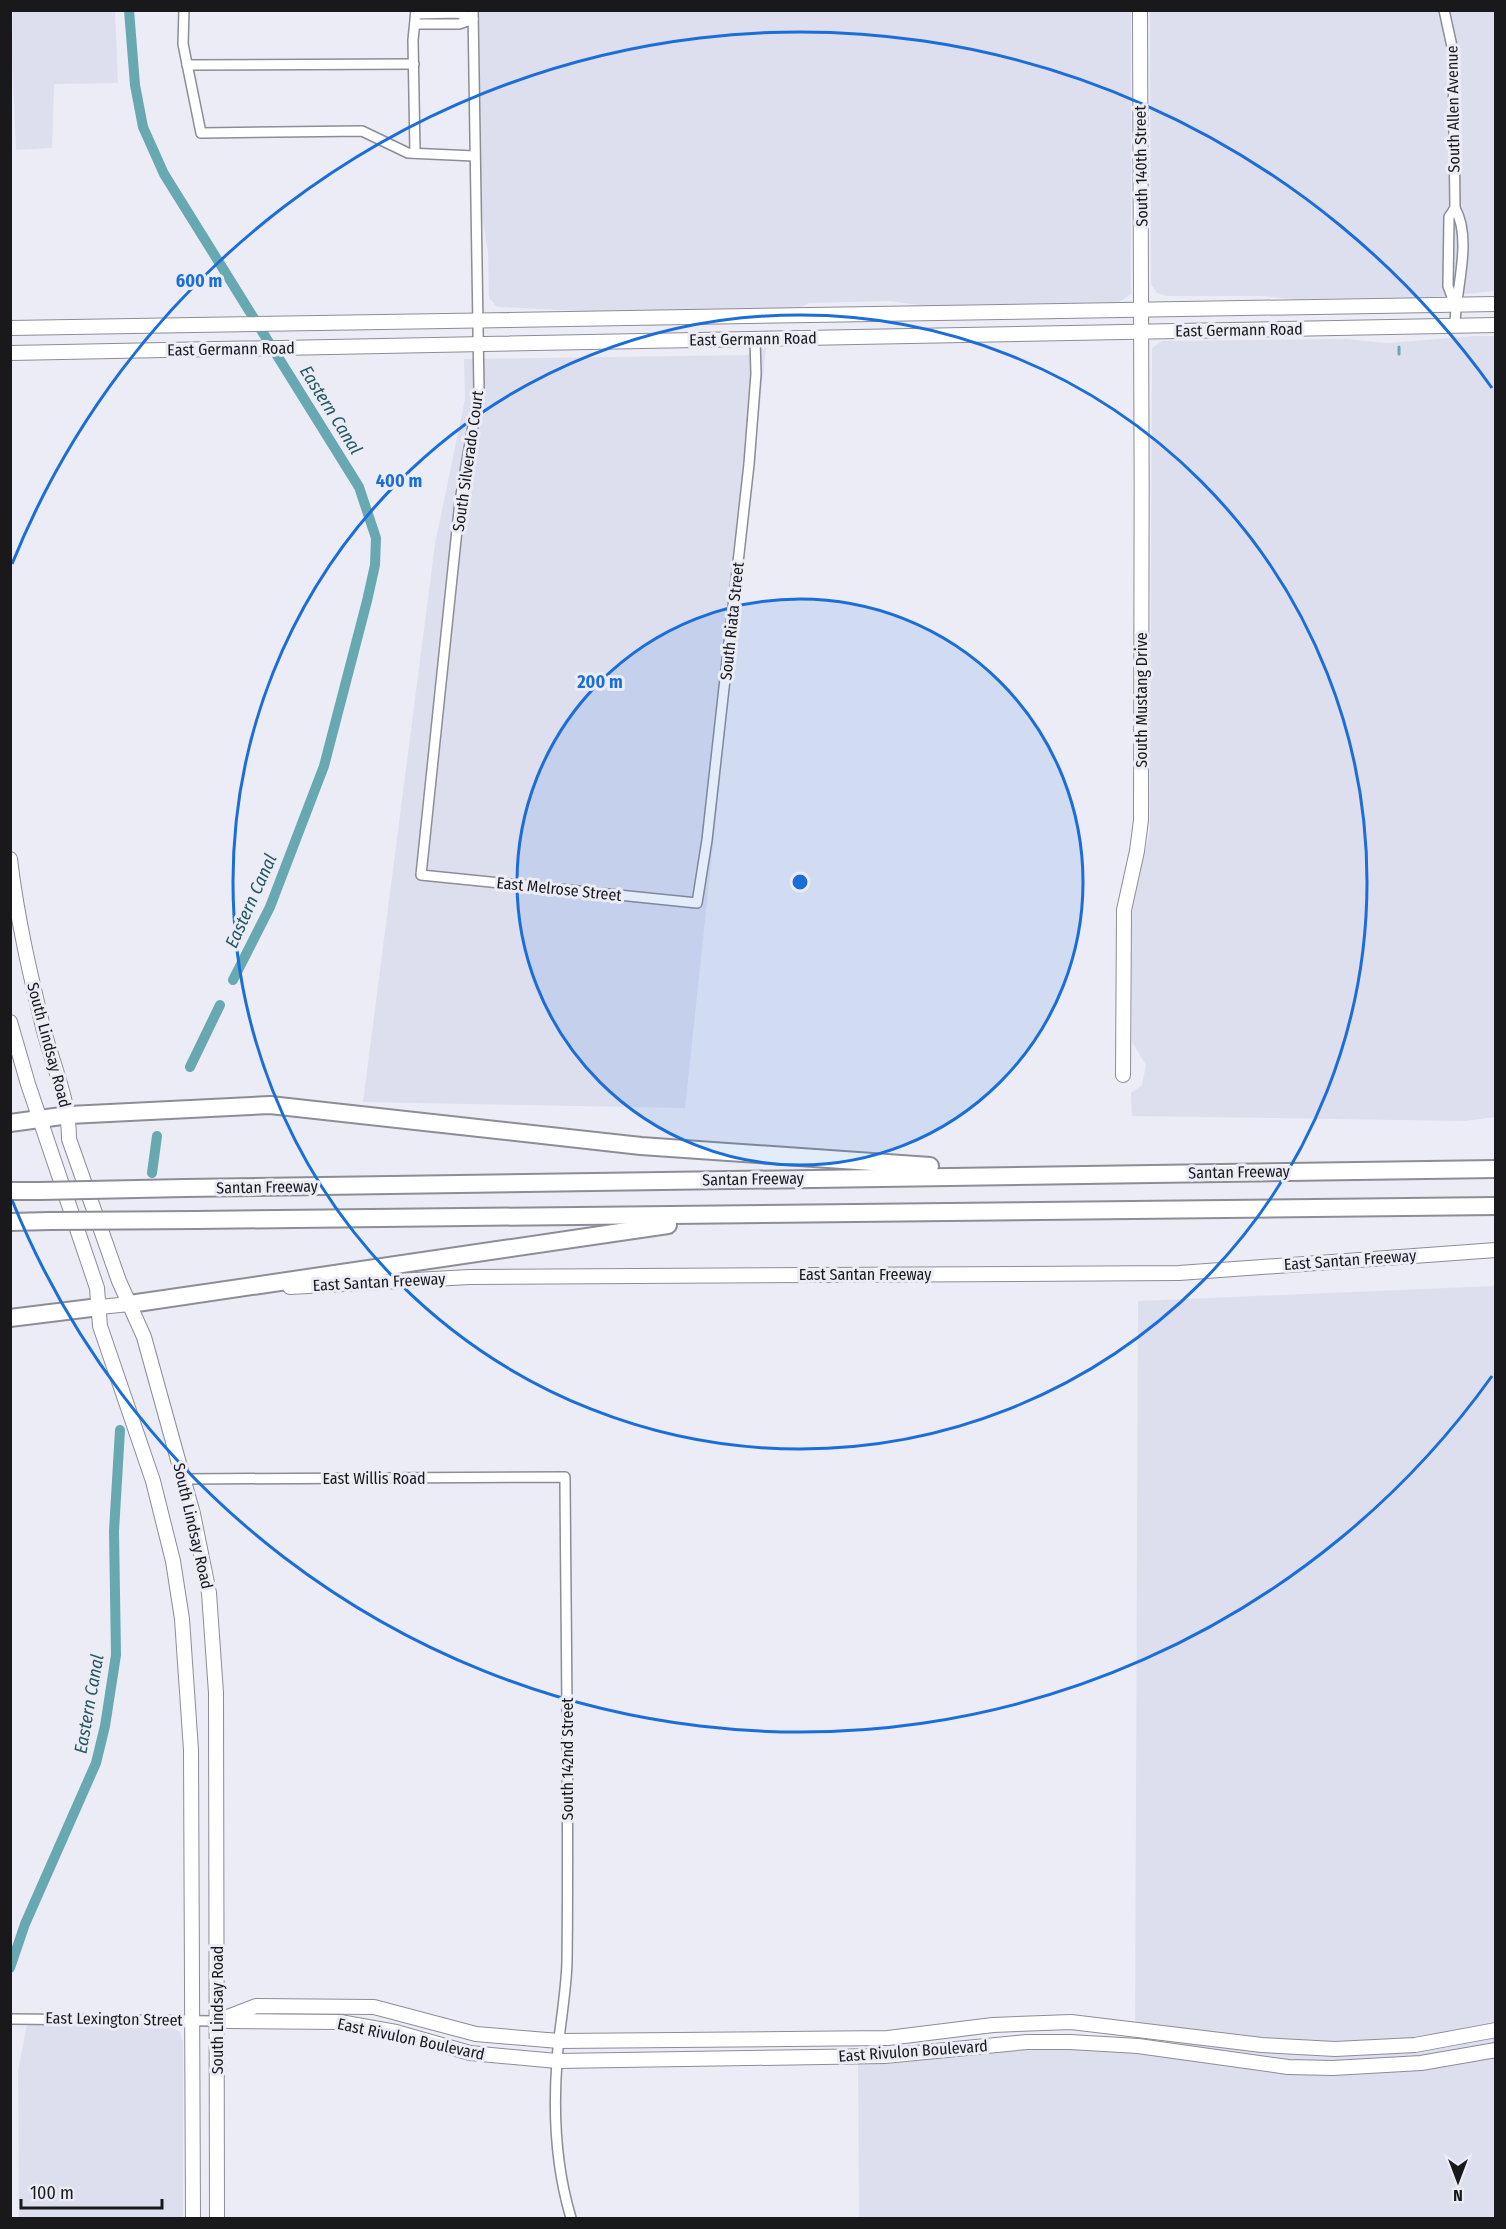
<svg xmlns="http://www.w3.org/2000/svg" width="1506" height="2229" font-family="'Fira Sans Condensed',sans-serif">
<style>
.built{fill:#dddfef}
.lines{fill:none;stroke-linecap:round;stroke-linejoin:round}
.stream{stroke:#68a8b1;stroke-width:3}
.canal{stroke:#68a8b1;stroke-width:10}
.street-casing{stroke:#8c8d95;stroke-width:12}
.secondary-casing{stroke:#8c8d95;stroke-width:16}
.highway-casing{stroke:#8c8d95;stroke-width:20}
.street{stroke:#fff;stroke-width:9}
.secondary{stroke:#fff;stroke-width:14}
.highway{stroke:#fff;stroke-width:16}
.highway-bridge-casing{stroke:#8c8d95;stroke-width:20;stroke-linecap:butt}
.highway-bridge{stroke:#fff;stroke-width:16}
.ring{fill:none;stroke:#1b6ed8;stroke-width:3}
.labels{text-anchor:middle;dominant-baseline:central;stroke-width:6;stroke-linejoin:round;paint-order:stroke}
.street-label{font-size:16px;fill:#19191c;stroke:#ebecf6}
.water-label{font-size:18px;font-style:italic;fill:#225960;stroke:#ebecf6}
.centre{fill:#1b6ed8;stroke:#ebecf6;stroke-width:3}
.ring-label{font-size:18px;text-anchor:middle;font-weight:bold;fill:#1b6ed8;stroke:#ebecf6;stroke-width:6;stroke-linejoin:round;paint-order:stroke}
</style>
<rect width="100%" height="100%" fill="#ebecf6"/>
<g class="built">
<polygon points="13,11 115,11 118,83 54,84 52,148 16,150 12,49"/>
<polygon points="479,11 1131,11 1131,294 1119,302 925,306 891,301 809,303 800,308 582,311 497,307 489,298 488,252 481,210"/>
<polygon points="1150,11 1495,11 1495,291 1433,297 1293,299 1261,296 1167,296 1157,293 1151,284"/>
<polygon points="1476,336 1496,336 1495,1117 1465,1121 1132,1116 1131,1093 1142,1085 1146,1065 1132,1042 1132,921 1133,905 1150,830 1152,348 1162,341 1347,339 1387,343"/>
<polygon points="766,348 685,1108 363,1102 435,544 465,399 464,359 747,355"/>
<polygon points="1495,1286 1495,2218 859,2218 858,2063 887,2064 1016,2050 1069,2048 1135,2053 1138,1301"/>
<polygon points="75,2023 115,2028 170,2027 180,2032 183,2042 183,2218 19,2218 18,2071 27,2024"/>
</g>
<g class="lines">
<polyline class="stream" points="1399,347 1399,354"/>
<g class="canal">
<polyline points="129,10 135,85 143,127 164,174 359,487 376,538 375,565 367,601 324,766 270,907 233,980"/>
<polyline points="190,1067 220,1005"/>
<polyline points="152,1173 157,1136"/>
<polyline points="10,1968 25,1924 96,1763 105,1726 116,1655 114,1531 120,1430"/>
</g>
<defs>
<g id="street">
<polyline points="184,10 183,44 201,133 362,131 408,153 474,156"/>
<polyline points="473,10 479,391 460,501 421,875 697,903 707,840 749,464 756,374 755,339"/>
<path d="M1444,10L1453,51L1455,208C1473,240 1455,291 1455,325"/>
<polyline points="416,14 458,13 473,19"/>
<polyline points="415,24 459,24 473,19"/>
<polyline points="187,65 414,64"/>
<polyline points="415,153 413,40 416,10"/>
<polyline points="1455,208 1449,217 1448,286 1455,305"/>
<path d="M184,1479L565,1477C566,1639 569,1800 567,1962C566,1996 559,2028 557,2061C553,2114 556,2168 571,2218"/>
<polyline points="10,2019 217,2021"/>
</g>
<g id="secondary">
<polyline points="10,328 1496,304"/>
<polyline points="10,353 1496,325"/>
<path d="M10,859C17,918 30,974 44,1031C54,1068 69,1100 69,1139L119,1281L144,1337L193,1514L209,1593L216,1693L217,2218"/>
<polyline points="10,1022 28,1084 97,1288 100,1326 153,1481 173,1561 182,1619 191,1750 193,2218"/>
<path d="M1123,1075L1124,910L1137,851L1141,820C1142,550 1142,280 1140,10"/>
<polyline points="290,1287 469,1277 1179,1273 1496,1250"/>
<polyline points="99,1307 130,1304"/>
<polyline points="217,2021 256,2006 374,2007 476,2034 559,2041 888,2038 993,2025 1071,2022 1262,2045 1335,2049 1415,2045 1496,2030"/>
<polyline points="228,2021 340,2022 396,2032 470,2053 557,2061 885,2056 1027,2042 1070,2042 1138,2046 1288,2067 1333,2068 1421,2063 1496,2050"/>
</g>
<g id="highway">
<polyline points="10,1123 69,1115 270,1105 641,1146 930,1166"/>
<polyline points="185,1188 1496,1169"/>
<polyline points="10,1191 40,1191"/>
<polyline points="196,1220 1496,1206"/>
<polyline points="10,1222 51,1221"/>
<polyline points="130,1304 668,1225"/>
<polyline points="10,1318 99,1307"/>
</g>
</defs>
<use href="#street" class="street-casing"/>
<use href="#secondary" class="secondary-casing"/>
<use href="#highway" class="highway-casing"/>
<use href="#street" class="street"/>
<use href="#secondary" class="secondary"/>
<use href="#highway" class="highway"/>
<defs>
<g id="highway-bridge">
<polyline points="40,1191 185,1188"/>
<polyline points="51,1221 196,1220"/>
</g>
</defs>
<use href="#highway-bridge" class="highway-bridge-casing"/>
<use href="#highway-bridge" class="highway-bridge"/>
</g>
<circle cx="800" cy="882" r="283" fill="#1b6ed8" fill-opacity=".12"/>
<g class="ring">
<circle cx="800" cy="882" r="283"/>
<circle cx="800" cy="882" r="567"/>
<path d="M1492 1376A850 850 0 0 1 12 1200M12 564A850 850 0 0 1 1492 388"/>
</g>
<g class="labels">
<g class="street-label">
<text transform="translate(1453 109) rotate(-91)">South Allen Avenue</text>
<text transform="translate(1141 166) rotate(-91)">South 140th Street</text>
<text transform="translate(1239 330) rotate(-1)">East Germann Road</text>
<text transform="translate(753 339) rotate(-1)">East Germann Road</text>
<text transform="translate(231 349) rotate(-1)">East Germann Road</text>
<text transform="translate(468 461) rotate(-82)">South Silverado Court</text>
<text transform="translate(732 621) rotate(-84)">South Riata Street</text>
<text transform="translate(1141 700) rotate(-90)">South Mustang Drive</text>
<text transform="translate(559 889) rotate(6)">East Melrose Street</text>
<text transform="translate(49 1045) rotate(75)">South Lindsay Road</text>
<text transform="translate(1239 1172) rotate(-1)">Santan Freeway</text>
<text transform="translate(753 1179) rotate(-1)">Santan Freeway</text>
<text transform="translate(267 1187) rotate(-1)">Santan Freeway</text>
<text transform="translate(1350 1260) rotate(-4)">East Santan Freeway</text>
<text x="865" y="1274">East Santan Freeway</text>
<text transform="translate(379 1282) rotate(-3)">East Santan Freeway</text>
<text x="374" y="1478">East Willis Road</text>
<text transform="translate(193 1526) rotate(77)">South Lindsay Road</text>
<text transform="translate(567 1759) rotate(-90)">South 142nd Street</text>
<text transform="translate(217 2010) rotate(-90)">South Lindsay Road</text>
<text transform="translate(114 2019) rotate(1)">East Lexington Street</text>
<text transform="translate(411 2039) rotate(12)">East Rivulon Boulevard</text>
<text transform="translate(913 2051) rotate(-4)">East Rivulon Boulevard</text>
</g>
<g class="water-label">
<text transform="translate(331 410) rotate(58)">Eastern Canal</text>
<text transform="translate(251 901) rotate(-66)">Eastern Canal</text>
<text transform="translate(89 1704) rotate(-80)">Eastern Canal</text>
</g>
</g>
<circle cx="800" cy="882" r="9" class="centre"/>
<g class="ring-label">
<text x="199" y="287">600 m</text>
<text x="399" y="487">400 m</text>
<text x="600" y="688">200 m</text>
</g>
<rect width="1506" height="2229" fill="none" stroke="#19191c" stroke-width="24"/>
<g transform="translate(1458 2181) rotate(180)" stroke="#ebecf6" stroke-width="4.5" paint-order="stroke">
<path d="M0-4.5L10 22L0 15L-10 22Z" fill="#19191c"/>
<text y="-9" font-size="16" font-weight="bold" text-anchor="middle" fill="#19191c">N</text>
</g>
<path d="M21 2199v9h141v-9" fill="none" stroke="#19191c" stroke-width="3"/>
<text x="30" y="2199" font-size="18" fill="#19191c" stroke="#ebecf6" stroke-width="4.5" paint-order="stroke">100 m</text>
</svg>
